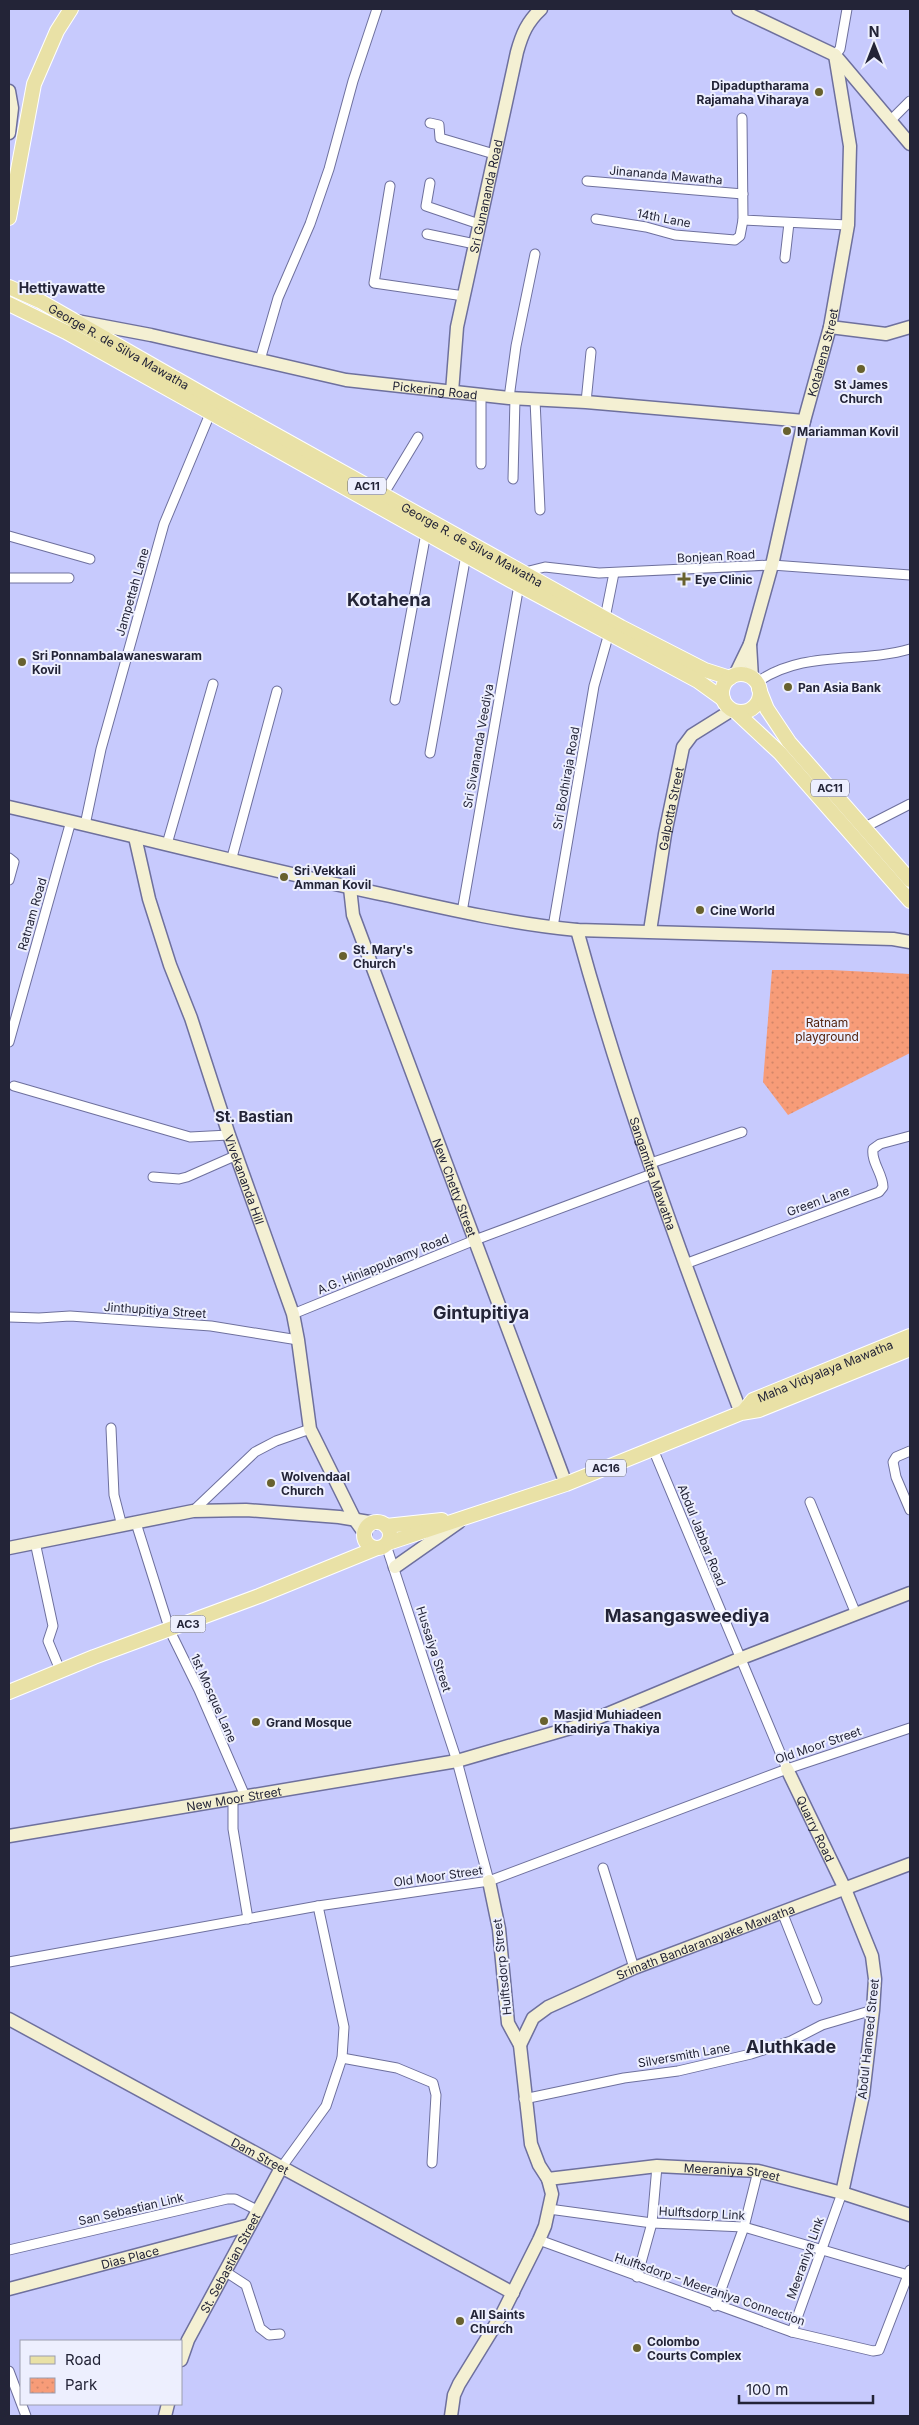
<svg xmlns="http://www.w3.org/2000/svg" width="919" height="2425" font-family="Inter,sans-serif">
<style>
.park{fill:url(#park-dots)}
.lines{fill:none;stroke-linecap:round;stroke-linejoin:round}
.street-casing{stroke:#6e709d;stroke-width:11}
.secondary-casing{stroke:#6e709d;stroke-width:15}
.primary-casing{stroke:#fff;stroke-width:16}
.street{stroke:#fff;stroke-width:9}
.secondary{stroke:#f4f0d3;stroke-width:12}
.primary{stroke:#e9e1a6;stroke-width:14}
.poi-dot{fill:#68612e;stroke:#edeffe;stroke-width:2}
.labels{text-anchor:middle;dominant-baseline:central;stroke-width:4;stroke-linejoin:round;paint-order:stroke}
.shield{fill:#edeffe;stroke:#606173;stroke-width:1}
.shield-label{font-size:11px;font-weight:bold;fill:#232437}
.poi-label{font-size:12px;font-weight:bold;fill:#232437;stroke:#edeffe;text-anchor:start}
.street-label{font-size:12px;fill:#232437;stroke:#edeffe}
.park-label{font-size:12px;fill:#542410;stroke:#edeffe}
.neighbourhood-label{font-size:14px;font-weight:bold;fill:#232437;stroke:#edeffe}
.quarter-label{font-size:15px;font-weight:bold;fill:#232437;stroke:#edeffe}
.district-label{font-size:18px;font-weight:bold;fill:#232437;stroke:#edeffe}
</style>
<defs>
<pattern id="park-dots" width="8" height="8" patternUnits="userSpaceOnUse" patternTransform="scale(1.25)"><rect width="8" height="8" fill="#f79c78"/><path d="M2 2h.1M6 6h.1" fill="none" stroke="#d38668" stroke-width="1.8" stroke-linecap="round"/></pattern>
</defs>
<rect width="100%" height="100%" fill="#c7cafd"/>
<polygon class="park" points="772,970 831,970 910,974 910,1053 788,1115 763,1082"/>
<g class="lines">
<defs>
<g id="street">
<polyline points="835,55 840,49 847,9"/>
<polyline points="742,118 743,220 848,225"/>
<polyline points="891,120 910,101"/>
<polyline points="430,123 439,125 440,138 494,154"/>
<polyline points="587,181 743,194"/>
<polyline points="430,183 426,206 479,224"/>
<polyline points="390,186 374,283 464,296"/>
<polyline points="596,219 646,227 675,235 735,240 740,236 743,220"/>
<polyline points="427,234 475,244"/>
<polyline points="785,258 789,223"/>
<polyline points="260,360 278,298 310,224 329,169 353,81 377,9"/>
<polyline points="481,395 481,464"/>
<polyline points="509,398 516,346 535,254"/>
<polyline points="535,400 540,510"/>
<polyline points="586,402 591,352"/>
<polyline points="513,479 515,398"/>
<polyline points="383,495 418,437"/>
<polyline points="9,536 90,559"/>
<polyline points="9,578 69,578"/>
<polyline points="605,618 614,573"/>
<path d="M756,683C803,649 860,664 910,649"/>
<polyline points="395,700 426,533"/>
<polyline points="430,753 466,555"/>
<polyline points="85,825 101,749 164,524 212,409"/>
<polyline points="865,827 910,804"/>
<polyline points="167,844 213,684"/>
<polyline points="9,858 14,862 9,880"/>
<polyline points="231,861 277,691"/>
<polyline points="462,912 519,585 529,571 545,567 599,573 772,565 910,575"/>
<polyline points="553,927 594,686 609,633"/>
<polyline points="9,1042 71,821"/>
<polyline points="14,1086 190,1137 229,1135"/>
<polyline points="648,1164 742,1132"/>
<polyline points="153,1177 179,1179 187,1177 237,1155"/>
<path d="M685,1264L879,1192L883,1187C883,1174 871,1162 873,1149L880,1144L910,1136"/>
<polyline points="293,1314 475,1240 652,1174"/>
<polyline points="9,1317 39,1318 70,1316 211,1326 298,1340"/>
<polyline points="111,1428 114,1495 122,1526"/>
<polyline points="653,1449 787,1769"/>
<polyline points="910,1451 896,1457 893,1462 896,1477 910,1510"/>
<polyline points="810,1502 856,1614"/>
<polyline points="193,1511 255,1452 276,1441 310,1429"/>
<polyline points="136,1523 170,1631 199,1690 245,1796"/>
<polyline points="35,1542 53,1626 48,1641 60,1670"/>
<polyline points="386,1545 457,1761 489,1881"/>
<polyline points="233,1798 233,1829 248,1919"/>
<polyline points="603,1868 634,1968"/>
<polyline points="782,1912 817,2000"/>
<polyline points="9,1962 318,1906 489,1881 787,1769 910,1728"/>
<polyline points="342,2058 397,2068 433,2083 436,2095 432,2163"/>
<polyline points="524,2099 624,2078 678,2071 751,2054 791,2041 822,2025 873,2010"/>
<polyline points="281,2168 326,2106 342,2058 344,2027 318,1906"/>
<polyline points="549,2209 652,2223 744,2227 908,2275"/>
<polyline points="539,2240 792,2332 873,2351 879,2350 910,2270"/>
<polyline points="9,2250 227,2199 235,2199 257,2210"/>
<polyline points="226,2272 246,2285 260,2328 269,2335 280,2334"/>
<polyline points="637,2277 652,2223 657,2166"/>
<polyline points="715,2306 744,2227 758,2171"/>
<polyline points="792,2332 842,2193"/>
<polyline points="9,2371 26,2416"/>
</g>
<g id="secondary">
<polyline points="738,9 835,55 910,144"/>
<polyline points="9,91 12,108 9,133"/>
<path id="s1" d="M77,321L151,335L346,380L509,398L586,402L804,421"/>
<polyline points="830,327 886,334 910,327"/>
<path id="s2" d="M452,392L457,327L517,52C522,34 527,22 541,9"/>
<polyline points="750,644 752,678"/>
<path id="s3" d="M735,675L750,644L772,565L804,421L830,327L848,225L850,146L835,55"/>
<path d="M9,807C136,836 262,869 390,896C451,910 514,924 577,930L893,939L910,942"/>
<path id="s4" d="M135,837L149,899L170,965L191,1018L229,1135L293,1314L298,1340L310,1429L355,1520L365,1534"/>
<path id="s5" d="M350,888L353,915L566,1484"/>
<path id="s6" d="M577,930C622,1094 680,1254 741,1413"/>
<path id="s7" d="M650,931L665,834L683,747L692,735L732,710"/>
<polyline points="9,1548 193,1511 246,1510 339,1517 375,1523"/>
<polyline points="395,1567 459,1522"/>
<path id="s8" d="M787,1769L845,1889L872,1956L875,1979L873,2010L863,2095L842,2193"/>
<path id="s9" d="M9,1836L457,1761L581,1725L739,1659L910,1593"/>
<path id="s10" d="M9,2019L513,2293"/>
<path id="s11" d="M520,2045L533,2018L548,2007L634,1968L910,1864"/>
<path id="s12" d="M548,2179L657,2166L758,2171L842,2193L910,2215"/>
<path id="s13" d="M9,2289L250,2225"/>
<path id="s14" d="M181,2360L188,2340L281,2168"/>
<polyline points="165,2416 168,2404"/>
<polyline points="451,2416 454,2395 459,2384 502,2314 539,2240 545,2226 552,2194 548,2179 539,2165 531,2144 520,2045 508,2023 499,1929 489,1881"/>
</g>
<g id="primary">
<polyline points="9,218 34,84 57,31 71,9"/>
<path id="s15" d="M9,287L40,301L215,401L621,627L705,670L730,678"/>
<polyline points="9,304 66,332 519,585 698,681 723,699"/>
<circle cx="741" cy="693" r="19"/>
<polyline points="759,689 767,709 789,742 910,880"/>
<polyline points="736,712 780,753 910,901"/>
<path id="s16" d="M744,1411L753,1400L910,1336"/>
<circle cx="377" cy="1535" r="13"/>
<polyline points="386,1526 442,1520"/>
<polyline points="388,1543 566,1484 741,1413 759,1410 910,1349"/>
<polyline points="9,1692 94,1657 259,1596 377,1548"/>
</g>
</defs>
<use href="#street" class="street-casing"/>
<use href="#secondary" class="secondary-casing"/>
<use href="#primary" class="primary-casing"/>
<use href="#street" class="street"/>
<use href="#secondary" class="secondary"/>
<use href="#primary" class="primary"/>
</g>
<g class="poi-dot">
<circle cx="819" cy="92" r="5"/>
<circle cx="861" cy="369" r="5"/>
<circle cx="787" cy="431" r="5"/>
<path d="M681.5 571.5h5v5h5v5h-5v5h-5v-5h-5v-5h5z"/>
<circle cx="22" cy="662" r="5"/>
<circle cx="788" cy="687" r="5"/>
<circle cx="284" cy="877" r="5"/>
<circle cx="700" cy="910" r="5"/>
<circle cx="343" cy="956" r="5"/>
<circle cx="271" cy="1483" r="5"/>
<circle cx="544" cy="1721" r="5"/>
<circle cx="256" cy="1722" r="5"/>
<circle cx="460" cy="2321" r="5"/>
<circle cx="637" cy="2348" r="5"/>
</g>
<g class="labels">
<g class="shield">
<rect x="348" y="477.5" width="38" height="17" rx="4"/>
<rect x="811" y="779.5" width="38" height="17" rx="4"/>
<rect x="586" y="1459.5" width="40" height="17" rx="4"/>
<rect x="170.5" y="1615.5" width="35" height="17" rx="4"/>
</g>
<g class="shield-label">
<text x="367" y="486">AC11</text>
<text x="830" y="788">AC11</text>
<text x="606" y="1468">AC16</text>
<text x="188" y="1624">AC3</text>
</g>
<g class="poi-label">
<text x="809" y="85" text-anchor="end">Dipaduptharama<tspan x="809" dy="14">Rajamaha Viharaya</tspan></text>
<text x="861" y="384" text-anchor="middle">St James<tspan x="861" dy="14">Church</tspan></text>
<text x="797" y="431">Mariamman Kovil</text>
<text x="695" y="579">Eye Clinic</text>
<text x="32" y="655">Sri Ponnambalawaneswaram<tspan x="32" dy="14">Kovil</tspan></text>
<text x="798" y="687">Pan Asia Bank</text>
<text x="294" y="870">Sri Vekkali<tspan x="294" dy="14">Amman Kovil</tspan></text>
<text x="710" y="910">Cine World</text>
<text x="353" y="949">St. Mary's<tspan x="353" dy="14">Church</tspan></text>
<text x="281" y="1476">Wolvendaal<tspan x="281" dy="14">Church</tspan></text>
<text x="554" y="1714">Masjid Muhiadeen<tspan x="554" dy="14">Khadiriya Thakiya</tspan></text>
<text x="266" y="1722">Grand Mosque</text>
<text x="470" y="2314">All Saints<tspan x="470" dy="14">Church</tspan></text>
<text x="647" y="2341">Colombo<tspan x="647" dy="14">Courts Complex</tspan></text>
</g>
<g class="street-label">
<text transform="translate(666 175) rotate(5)">Jinananda Mawatha</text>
<text stroke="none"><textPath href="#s2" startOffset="199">Sri Gunananda Road</textPath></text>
<text transform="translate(664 218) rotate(11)">14th Lane</text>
<text stroke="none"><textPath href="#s15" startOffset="125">George R. de Silva Mawatha</textPath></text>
<text stroke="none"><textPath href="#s3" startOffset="335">Kotahena Street</textPath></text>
<text stroke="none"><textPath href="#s1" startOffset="365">Pickering Road</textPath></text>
<text stroke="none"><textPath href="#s15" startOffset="530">George R. de Silva Mawatha</textPath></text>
<text transform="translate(716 556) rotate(-3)">Bonjean Road</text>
<text transform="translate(132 592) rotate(-74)">Jampettah Lane</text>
<text transform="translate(478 746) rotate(-80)">Sri Sivananda Veediya</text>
<text transform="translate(566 778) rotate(-80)">Sri Bodhiraja Road</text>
<text stroke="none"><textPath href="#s7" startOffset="124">Galpotta Street</textPath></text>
<text transform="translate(32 914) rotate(-74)">Ratnam Road</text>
<text stroke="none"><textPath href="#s6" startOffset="255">Sangamitta Mawatha</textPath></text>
<text stroke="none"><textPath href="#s4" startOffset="360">Vivekananda Hill</textPath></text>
<text stroke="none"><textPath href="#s5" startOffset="318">New Chetty Street</textPath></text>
<text transform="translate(818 1201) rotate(-20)">Green Lane</text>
<text transform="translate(383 1264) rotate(-22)">A.G. Hiniappuhamy Road</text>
<text transform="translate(155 1310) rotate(4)">Jinthupitiya Street</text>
<text stroke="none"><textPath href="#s16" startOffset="92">Maha Vidyalaya Mawatha</textPath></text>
<text transform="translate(702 1535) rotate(68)">Abdul Jabbar Road</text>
<text transform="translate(434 1649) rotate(72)">Hussaiya Street</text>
<text transform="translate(214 1698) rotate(66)">1st Mosque Lane</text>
<text transform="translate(818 1745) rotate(-19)">Old Moor Street</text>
<text stroke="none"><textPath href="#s9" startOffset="228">New Moor Street</textPath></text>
<text stroke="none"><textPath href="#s8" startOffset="66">Quarry Road</textPath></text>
<text transform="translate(438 1876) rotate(-8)">Old Moor Street</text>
<text stroke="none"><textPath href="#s11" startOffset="219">Srimath Bandaranayake Mawatha</textPath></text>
<text transform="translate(502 1967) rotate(-96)">Hulftsdorp Street</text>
<text transform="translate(868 2039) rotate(-84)">Abdul Hameed Street</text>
<text transform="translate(684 2055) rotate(-10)">Silversmith Lane</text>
<text stroke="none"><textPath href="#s10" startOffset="286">Dam Street</textPath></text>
<text stroke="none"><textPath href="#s12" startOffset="185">Meeraniya Street</textPath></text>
<text transform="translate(131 2209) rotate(-13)">San Sebastian Link</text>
<text transform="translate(702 2213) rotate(3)">Hulftsdorp Link</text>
<text stroke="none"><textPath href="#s13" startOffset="125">Dias Place</textPath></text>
<text transform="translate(805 2258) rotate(-70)">Meeraniya Link</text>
<text stroke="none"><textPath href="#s14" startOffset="109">St. Sebastian Street</textPath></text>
<text transform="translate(710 2289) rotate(19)">Hulftsdorp – Meeraniya Connection</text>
</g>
<g class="park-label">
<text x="827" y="1022">Ratnam<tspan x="827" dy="14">playground</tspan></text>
</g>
<g class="neighbourhood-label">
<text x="62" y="287">Hettiyawatte</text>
</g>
<g class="quarter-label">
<text x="254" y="1116">St. Bastian</text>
</g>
<g class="district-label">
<text x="389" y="599">Kotahena</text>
<text x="481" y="1312">Gintupitiya</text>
<text x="687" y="1615">Masangasweediya</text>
<text x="791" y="2046">Aluthkade</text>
</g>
</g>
<rect width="919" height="2425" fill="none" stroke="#232437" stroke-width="20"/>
<rect x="20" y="2340" width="162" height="65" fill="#edeffe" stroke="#9c9eae"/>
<rect x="30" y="2356" width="25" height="8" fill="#e9e1a6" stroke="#9c9eae"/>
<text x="65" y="2365" font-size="15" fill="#232437">Road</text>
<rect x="30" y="2378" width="25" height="15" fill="url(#park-dots)" stroke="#9c9eae"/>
<text x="65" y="2390" font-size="15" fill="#232437">Park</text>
<g transform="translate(874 45)" stroke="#edeffe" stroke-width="4" paint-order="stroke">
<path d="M0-4L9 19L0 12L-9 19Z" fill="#232437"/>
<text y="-8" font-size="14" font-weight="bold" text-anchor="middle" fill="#232437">N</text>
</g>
<path d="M739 2395v8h134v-8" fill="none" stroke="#232437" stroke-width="2.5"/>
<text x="746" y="2395" font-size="15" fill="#232437" stroke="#edeffe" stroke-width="4" paint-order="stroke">100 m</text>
</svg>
